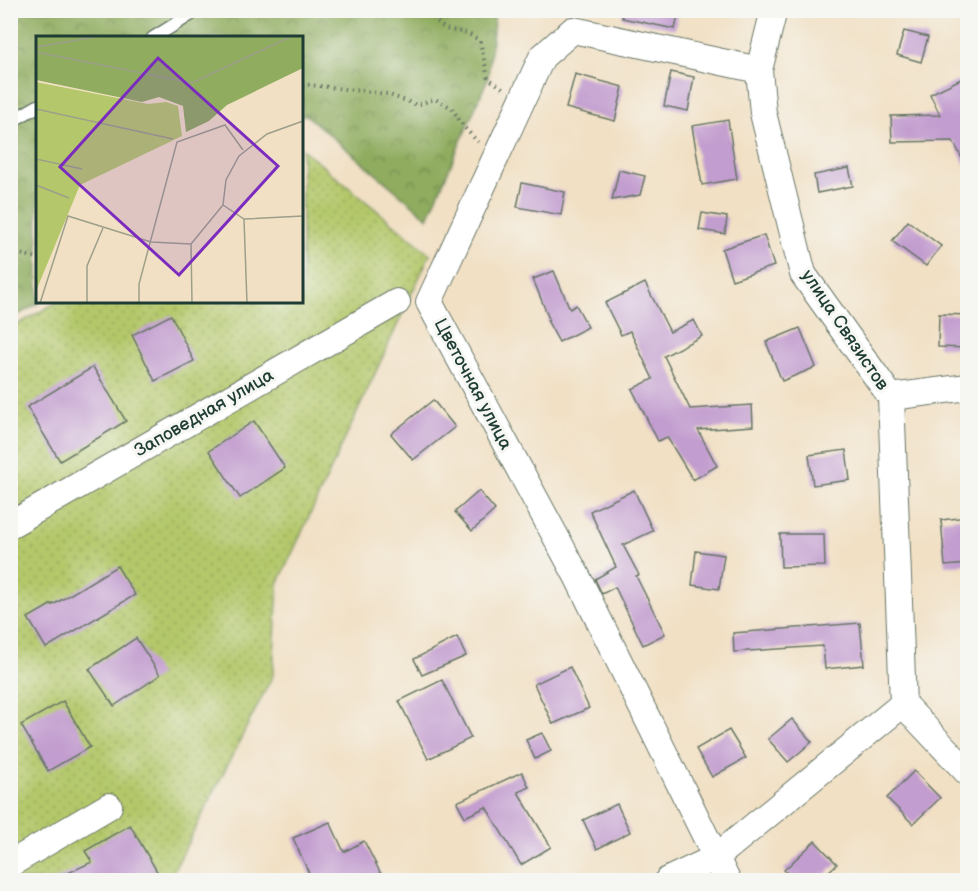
<svg xmlns="http://www.w3.org/2000/svg" width="978" height="891" font-family="'Balsamiq Sans',sans-serif">
<style>
.forest{fill:url(#forest-crowns);stroke:#57744a;stroke-width:1.5}
.garden{fill:url(#garden-dots);stroke:#6a8250;stroke-width:1.5}
.building{fill:#c29dcf}
.lines{fill:none;stroke-linecap:round;stroke-linejoin:round}
.lane-casing{stroke:#687666;stroke-width:15}
.street-casing{stroke:#687666;stroke-width:28}
.path{stroke:#687666;stroke-width:4;stroke-dasharray:1.5 4.5;stroke-linecap:butt}
.lane{stroke:#fff;stroke-width:12}
.street{stroke:#fff;stroke-width:26}
.labels{text-anchor:middle;dominant-baseline:central;stroke-width:6;stroke-linejoin:round;paint-order:stroke}
.street-label{font-size:18px;fill:#1f3d34;stroke:#f6f6f2}
.inset-road{fill:none;stroke:#9d9f8a;stroke-width:1.5}
.view{fill:#7b2cbf;fill-opacity:0.15;stroke:#7b2cbf;stroke-width:3}
.inset-edge{fill:none;stroke:#1f3d34;stroke-width:3}
</style>
<defs>
<pattern id="forest-crowns" width="20" height="18" patternUnits="userSpaceOnUse" patternTransform="scale(1.5)"><rect width="20" height="18" fill="#8fac5f"/><path d="M2 6a3 3 0 1 1 6 0M12 15a3 3 0 1 1 6 0" fill="none" stroke="#748d4f"/></pattern>
<pattern id="garden-dots" width="8" height="8" patternUnits="userSpaceOnUse" patternTransform="scale(1.5)"><rect width="8" height="8" fill="#b4c86b"/><path d="M2 2h.1M6 6h.1" fill="none" stroke="#92a459" stroke-width="1.8" stroke-linecap="round"/></pattern>
</defs>
<rect width="100%" height="100%" fill="#f6f6f2"/>
<filter id="ink" filterUnits="userSpaceOnUse"><feTurbulence type="fractalNoise" baseFrequency=".0167" numOctaves="2"/><feDisplacementMap in="SourceGraphic" scale="12" xChannelSelector="R" yChannelSelector="G"/><feConvolveMatrix kernelMatrix="1 2 1 2 8 2 1 2 1" color-interpolation-filters="sRGB"/></filter>
<filter id="wash" filterUnits="userSpaceOnUse"><feTurbulence type="fractalNoise" baseFrequency=".008" numOctaves="4" result="noise"/><feDisplacementMap in="SourceGraphic" scale="24" xChannelSelector="R" yChannelSelector="G"/><feGaussianBlur stdDeviation="1.35" result="paint"/><feColorMatrix in="noise" values="0 0 0 0 0 0 0 0 0 0 0 0 0 0 0 0 0 1.4 0 .05"/><feComposite in="paint" operator="in"/></filter>
<g filter="url(#wash)">
<rect width="100%" height="100%" fill="#f1e0c4"/>
<polygon class="forest" points="10,11 495,11 488,78 428,218 306,115 302,116 302,38 38,38 38,302 41,302 11,319"/>
<polygon class="garden" points="302,149 430,254 278,584 273,675 169,880 11,880 10,329 57,302 302,302"/>
<g id="blocks">
<g class="building">
<polygon points="623,10 679,10 675,29 622,18"/>
<polygon points="904,31 928,37 921,62 897,55"/>
<polygon points="671,72 694,77 688,111 664,106"/>
<polygon points="575,74 623,87 615,121 566,108"/>
<polygon points="961,79 968,92 968,170 953,141 892,142 891,116 940,115 930,94"/>
<polygon points="728,120 737,179 702,185 692,126"/>
<polygon points="849,168 853,186 817,193 814,175"/>
<polygon points="619,170 645,176 640,195 612,200"/>
<polygon points="522,183 565,192 561,215 517,207"/>
<polygon points="702,213 727,217 725,234 699,230"/>
<polygon points="908,221 941,246 926,266 892,241"/>
<polygon points="764,235 774,266 732,280 722,249"/>
<polygon points="554,271 570,309 576,305 588,327 559,342 547,320 549,319 533,279"/>
<polygon points="645,283 670,332 694,320 702,336 664,356 690,409 752,405 753,426 698,430 717,466 693,480 667,437 658,441 632,389 653,379 630,331 621,335 605,303"/>
<polygon points="939,314 968,315 968,348 938,347"/>
<polygon points="171,315 194,361 155,381 132,335"/>
<polygon points="800,328 816,367 782,381 766,342"/>
<polygon points="93,367 126,421 60,461 27,407"/>
<polygon points="433,400 455,427 413,460 391,434"/>
<polygon points="254,421 285,468 240,498 209,451"/>
<polygon points="846,450 850,480 813,485 809,455"/>
<polygon points="634,490 653,531 623,545 639,575 636,576 665,634 643,645 615,587 602,594 595,579 616,567 590,511"/>
<polygon points="479,491 495,510 472,531 455,512"/>
<polygon points="968,517 968,564 945,566 941,520"/>
<polygon points="780,534 824,534 825,566 781,567"/>
<polygon points="696,551 724,555 719,589 692,585"/>
<polygon points="117,566 135,595 46,648 28,618 52,604 53,605"/>
<polygon points="860,623 864,665 825,669 823,646 734,652 733,633"/>
<polygon points="457,637 466,656 422,675 414,659"/>
<polygon points="136,638 160,675 114,706 89,669"/>
<polygon points="570,667 589,708 553,724 534,684"/>
<polygon points="442,680 471,738 428,759 399,701"/>
<polygon points="63,701 90,747 48,771 21,725"/>
<polygon points="792,719 812,742 788,762 768,739"/>
<polygon points="729,730 746,758 712,777 696,749"/>
<polygon points="542,733 551,751 535,759 526,740"/>
<polygon points="914,771 940,798 913,824 887,798"/>
<polygon points="522,772 529,787 518,792 551,847 521,865 486,807 465,817 457,802"/>
<polygon points="617,804 630,832 597,849 583,820"/>
<polygon points="330,822 344,852 364,841 384,880 312,880 293,838"/>
<polygon points="130,825 162,880 53,880 92,862 85,851"/>
<polygon points="815,841 837,864 819,880 794,880 784,870"/>
</g>
</g>
</g>
<g filter="url(#ink)">
<use href="#blocks" fill-opacity="0" stroke="#687666" stroke-width="1.5"/>
<g class="lines">
<defs>
<g id="lane">
<polyline points="153,38 198,10"/>
<polyline points="10,122 38,106"/>
</g>
<g id="street">
<polyline points="774,10 759,70 763,113 803,274 891,397 903,704 968,773"/>
<polyline points="891,397 968,387"/>
<polyline points="10,525 397,302"/>
<polyline points="10,864 109,806"/>
<polyline points="668,880 715,858 903,704"/>
<polyline points="727,880 577,576 429,302 542,57 573,30 759,70"/>
</g>
</defs>
<use href="#lane" class="lane-casing"/>
<use href="#street" class="street-casing"/>
<g class="path">
<polyline points="424,10 445,29 467,33 480,41 488,78 504,89"/>
<polyline points="302,84 387,94 417,105 435,99 452,108 463,126 478,142"/>
<polyline points="10,252 38,258"/>
</g>
<use href="#lane" class="lane"/>
<use href="#street" class="street"/>
</g>
</g>
<g class="labels">
<g class="street-label">
<text transform="translate(845 330) rotate(56)">улица Связистов</text>
<text transform="translate(473 384) rotate(62)">Цветочная улица</text>
<text transform="translate(204 413) rotate(-30)">Заповедная улица</text>
</g>
</g>
<g transform="translate(36 36)">
<rect width="267" height="267" fill="#f1e0c4"/>
<path d="M0,0H267V32L191,69L173,85L150,96L147,70L123,61L106,66L0,44Z" fill="#8fac5f"/>
<path d="M0,46L112,68L130,66L142,70L146,100L44,149L0,255Z" fill="#b4c86b"/>
<path class="inset-road" d="M0,11L65,0M0,16L156,47L256,0M0,73L137,103M0,123L46,133M0,149L33,162M187,169L208,183L267,180M208,183L211,267M4,267L32,180L115,206L155,208M51,267V230L67,192M103,267V248L141,106L189,89L207,114M156,267L155,208L187,169L190,144L203,120L231,98L267,85"/>
<path class="view" d="M122,22L242,130L143,239L24,131Z"/>
<rect width="267" height="267" class="inset-edge"/>
</g>
<rect width="978" height="891" fill="none" stroke="#f6f6f2" stroke-width="36"/>
</svg>
